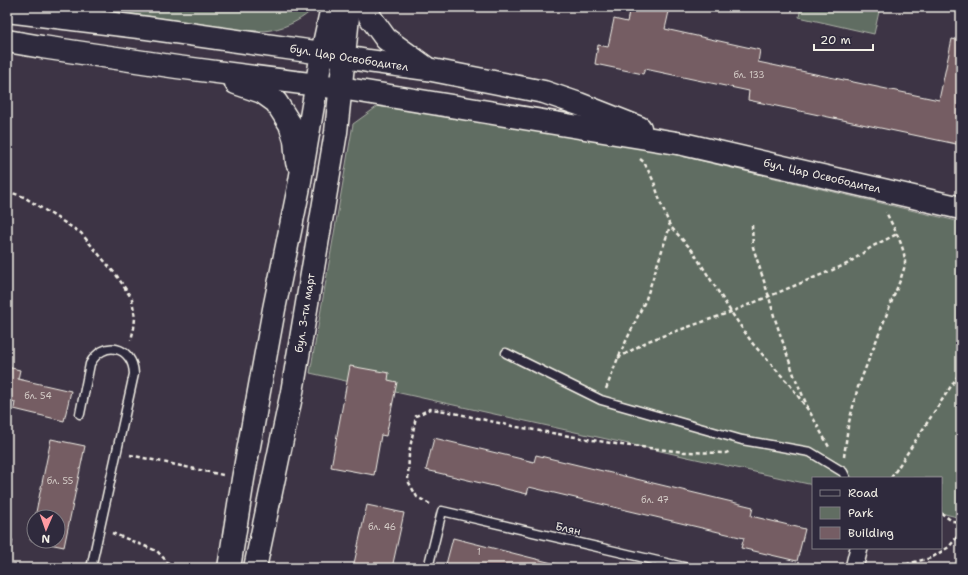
<svg xmlns="http://www.w3.org/2000/svg" width="968" height="575" font-family="'Shantell Sans',sans-serif">
<style>
.green{fill:#616d62;stroke:#aaafa5}
.building{fill:#755d64;stroke:#f4f1e8}
.lines{fill:none;stroke-linecap:round;stroke-linejoin:round}
.lane-casing{stroke:#f4f1e8;stroke-width:11}
.street-casing{stroke:#f4f1e8;stroke-width:20}
.secondary-casing{stroke:#f4f1e8;stroke-width:25}
.path{stroke:#f4f1e8;stroke-width:2.5;stroke-dasharray:4 3;stroke-linecap:butt}
.lane{stroke:#2f2a3d;stroke-width:8}
.street{stroke:#2f2a3d;stroke-width:17}
.secondary{stroke:#2f2a3d;stroke-width:22}
.labels{text-anchor:middle;dominant-baseline:central;stroke-width:3;stroke-linejoin:round;paint-order:stroke}
.number-label{font-size:9px;fill:#d4ccc7}
.street-label{font-size:11px;fill:#f4f1e8;stroke:#2f2a3d}
</style>
<rect width="100%" height="100%" fill="#3d3445"/>
<filter id="ink" filterUnits="userSpaceOnUse"><feTurbulence type="fractalNoise" baseFrequency=".025" numOctaves="2"/><feDisplacementMap in="SourceGraphic" scale="8" xChannelSelector="R" yChannelSelector="G"/><feConvolveMatrix kernelMatrix="1 2 1 2 8 2 1 2 1" color-interpolation-filters="sRGB"/></filter>
<g filter="url(#ink)">
<g class="green">
<path d="M88,7H315C303,19 288,27 271,30C263,32 254,30 246,31Z"/>
<polygon points="801,7 880,7 874,34 799,17"/>
<polygon points="378,106 660,151 961,222 961,518 941,513 941,478 813,478 813,485 310,373 353,124"/>
</g>
<g class="building">
<polygon points="630,7 670,7 665,29 760,50 758,62 939,100 952,39 961,41 961,40 961,145 748,100 749,91 645,69 643,74 595,64 598,45 608,47 614,19 627,22"/>
<polygon points="350,366 389,373 388,380 397,382 386,436 381,435 374,475 331,467"/>
<polygon points="7,367 20,370 18,379 71,391 64,421 14,409 15,402 7,400"/>
<polygon points="434,438 534,462 536,455 753,507 751,516 805,529 797,561 741,548 744,538 529,487 527,494 426,470"/>
<polygon points="51,439 85,446 64,547 30,540 34,522 34,541 58,541 58,517 35,517"/>
<polygon points="367,505 404,513 392,568 353,568"/>
<polygon points="453,538 564,566 563,568 445,568"/>
<polygon points="7,539 13,540 7,567"/>
</g>
<g class="lines">
<defs>
<g id="lane">
<polyline points="506,353 601,400 742,440 810,452 843,472 846,478"/>
<path d="M80,414L90,364C103,339 133,346 134,374L91,568"/>
<polyline points="428,568 442,511 688,568"/>
</g>
<polyline id="street" points="854,568 859,548"/>
<g id="secondary">
<polyline points="367,7 370,17 386,39 425,67"/>
<polyline points="7,11 147,28 322,53 368,61 427,69 544,92 579,104 640,128"/>
<polyline points="7,41 42,47 177,67 341,88 683,144 961,208"/>
<polyline points="236,83 262,92 276,102 290,124 295,140 297,162"/>
<polyline points="229,568 243,479 274,309 299,187 322,53 332,7"/>
<polyline points="255,568 292,392 336,132 349,7"/>
</g>
</defs>
<use href="#lane" class="lane-casing"/>
<use href="#street" class="street-casing"/>
<use href="#secondary" class="secondary-casing"/>
<g class="path">
<polyline points="640,159 644,162 654,182 661,204 670,226 692,250 731,312 753,344 790,385 811,414 829,447"/>
<polyline points="7,191 24,197 81,233 117,276 132,299 135,318 134,328 131,340"/>
<polyline points="752,225 753,247 769,297 774,316 794,375 808,408"/>
<polyline points="618,358 648,341 731,312 847,264 873,246 897,234"/>
<polyline points="606,389 618,358 646,299 670,226"/>
<polyline points="130,455 223,475"/>
<path d="M844,457L848,426L858,387L901,278C902,273 905,268 905,263C905,246 893,227 886,212"/>
<polyline points="891,478 961,371"/>
<polyline points="430,504 417,497 408,481 409,454 416,416 430,409 445,411 517,427 622,445 685,452 726,453 730,451"/>
<polyline points="941,513 952,521 961,522"/>
<polyline points="112,533 157,551 173,568"/>
<polyline points="900,568 910,563 931,558 949,547 961,532"/>
</g>
<use href="#lane" class="lane"/>
<use href="#street" class="street"/>
<use href="#secondary" class="secondary"/>
</g>
</g>
<g class="labels">
<g class="number-label">
<text x="749" y="75">бл. 133</text>
<text x="38" y="396">бл. 54</text>
<text x="60" y="481">бл. 55</text>
<text x="655" y="500">бл. 47</text>
<text x="382" y="527">бл. 46</text>
<text x="479" y="552">1</text>
</g>
<g class="street-label">
<text transform="translate(349 58) rotate(9)">бул. Цар Освободител</text>
<text transform="translate(822 176) rotate(13)">бул. Цар Освободител</text>
<text transform="translate(305 313) rotate(-81)">бул. 3-ти март</text>
<text transform="translate(568 529) rotate(13)">Блян</text>
</g>
</g>
<rect width="968" height="575" fill="none" stroke="#2f2a3d" stroke-width="24"/>
<rect x="12" y="12" width="944" height="551" fill="none" stroke="#f4f1e8" stroke-width="1.5" filter="url(#ink)"/>
<rect x="812" y="477" width="130" height="72" fill="#2f2a3d" stroke="#7e7a81"/>
<rect x="820" y="490" width="20" height="6" fill="#2f2a3d" stroke="#7e7a81"/>
<text x="848" y="497" font-size="12" fill="#f4f1e8">Road</text>
<rect x="820" y="507" width="20" height="12" fill="#616d62" stroke="#7e7a81"/>
<text x="848" y="517" font-size="12" fill="#f4f1e8">Park</text>
<rect x="820" y="527" width="20" height="12" fill="#755d64" stroke="#7e7a81"/>
<text x="848" y="537" font-size="12" fill="#f4f1e8">Building</text>
<g transform="translate(46 529) rotate(182)"><circle r="19" fill="#2f2a3d" stroke="#7e7a81"/>
<path d="M0-3L7 15L0 10L-7 15Z" fill="#ff9aa2"/>
<text y="-6" font-size="11" font-weight="bold" text-anchor="middle" fill="#f4f1e8">N</text>
</g>
<path d="M814 44v6h59v-6" fill="none" stroke="#f4f1e8" stroke-width="2"/>
<text x="820" y="44" font-size="12" fill="#f4f1e8" stroke="#2f2a3d" stroke-width="3" paint-order="stroke">20 m</text>
</svg>
